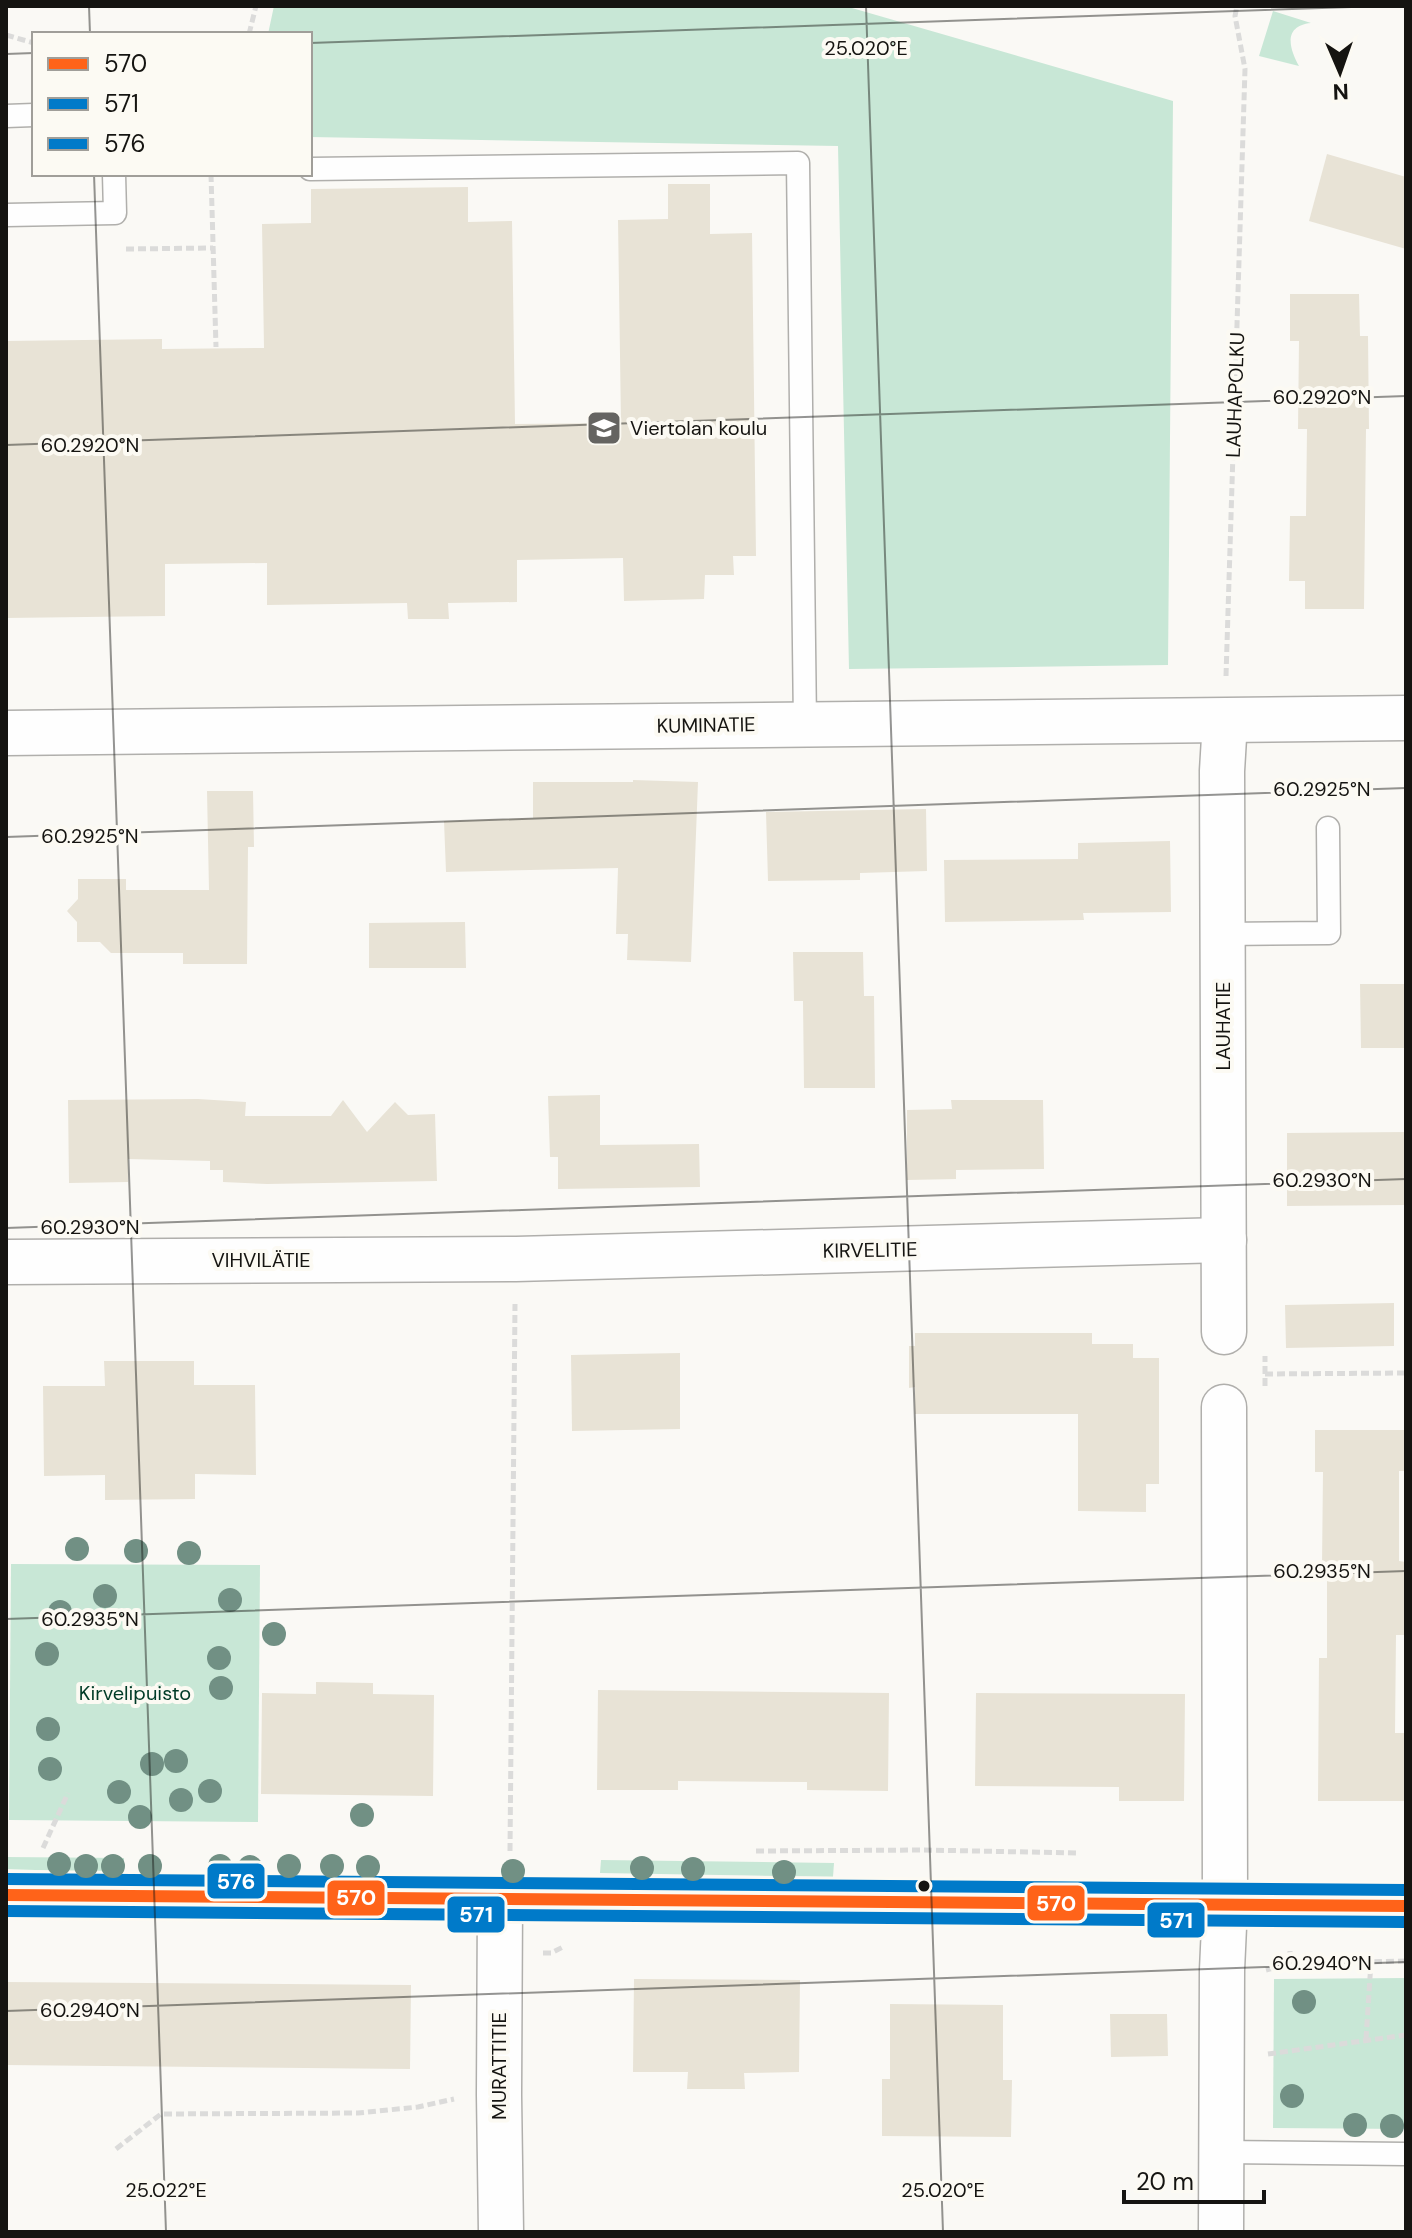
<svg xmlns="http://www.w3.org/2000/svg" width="1412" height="2238" font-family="'DM Sans',sans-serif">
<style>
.green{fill:#c8e7d6}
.building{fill:#e8e3d6}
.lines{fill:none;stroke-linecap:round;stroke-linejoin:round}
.lane-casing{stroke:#b0afac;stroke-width:25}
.street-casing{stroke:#b0afac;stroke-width:47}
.secondary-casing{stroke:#b0afac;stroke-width:47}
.path{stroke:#dbdbda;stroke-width:5;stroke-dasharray:8 4;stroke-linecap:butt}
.lane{stroke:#fefefe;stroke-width:22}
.street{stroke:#fefefe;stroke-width:44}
.secondary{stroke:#fcf9f8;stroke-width:44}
.bus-1-casing{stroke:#fcfaf3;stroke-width:18}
.bus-2-casing{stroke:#fcfaf3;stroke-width:18}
.bus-3-casing{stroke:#fcfaf3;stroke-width:18}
.bus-1{stroke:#ff6319;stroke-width:12}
.bus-2{stroke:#007ac9;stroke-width:12}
.bus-3{stroke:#007ac9;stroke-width:12}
.tree{fill:#719084}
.ticks{fill:none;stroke:#151411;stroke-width:2;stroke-opacity:0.45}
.bus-dot{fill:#151411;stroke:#fcfaf3;stroke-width:3}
.labels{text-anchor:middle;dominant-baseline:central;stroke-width:8;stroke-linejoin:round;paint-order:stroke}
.street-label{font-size:20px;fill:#151411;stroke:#fcfaf3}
.poi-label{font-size:20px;fill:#151411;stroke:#fcfaf3;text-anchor:start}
.park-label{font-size:20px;fill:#013b27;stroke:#fcfaf3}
.ticks-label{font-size:20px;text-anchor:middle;fill:#151411;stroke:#fcfaf3;stroke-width:8;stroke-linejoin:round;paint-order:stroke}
.line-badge{stroke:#fcfaf3;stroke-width:3}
.badge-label{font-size:22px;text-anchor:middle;font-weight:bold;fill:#fff}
</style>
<rect width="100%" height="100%" fill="#faf9f5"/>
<g class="green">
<polygon points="274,6 845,6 1173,101 1168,665 849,669 838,146 310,137 310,34 268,34"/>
<path d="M1273,11L1311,23C1283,26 1289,48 1299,66L1259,56Z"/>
<polygon points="11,1564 260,1565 258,1822 9,1820"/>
<polygon points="6,1857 124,1858 124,1873 6,1869"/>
<polygon points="601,1860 834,1863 833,1877 600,1873"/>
<polygon points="1406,1978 1406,2129 1273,2128 1274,1979"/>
</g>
<g class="building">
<polygon points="1327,154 1406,177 1406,249 1309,221"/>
<polygon points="668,184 710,184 710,234 752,233 756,556 733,556 734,575 705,575 704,599 624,601 623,558 517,560 517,602 448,603 449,619 408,619 407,603 267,605 267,563 165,564 165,616 6,618 6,341 162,339 162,349 264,348 262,224 311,223 311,189 468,187 468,222 512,221 515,424 621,423 618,220 668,219"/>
<polygon points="1290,294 1359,294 1360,336 1368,336 1369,429 1366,429 1364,609 1305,609 1305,581 1289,581 1290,516 1306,516 1307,429 1298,429 1299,341 1290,341"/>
<polygon points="633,780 698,782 691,962 627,960 628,934 616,934 618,868 446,872 444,821 533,818 533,782 633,782"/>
<polygon points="207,791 253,791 254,847 248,847 247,964 183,964 183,953 111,953 100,942 77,942 77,922 67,911 78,899 78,879 126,879 126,890 209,890"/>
<polygon points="926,809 927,871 860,873 860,880 768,881 766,812"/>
<polygon points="1170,841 1171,912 1083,913 1084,920 945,922 944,860 1078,859 1078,843"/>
<polygon points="465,922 466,968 369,968 369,923"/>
<polygon points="793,952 863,952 864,996 874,996 875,1088 804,1088 803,1001 794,1001"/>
<polygon points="1360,984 1406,984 1406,1048 1361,1048"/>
<polygon points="600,1095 600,1145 699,1144 700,1187 558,1189 558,1157 550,1157 548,1096"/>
<polygon points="198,1099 246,1102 245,1116 331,1116 343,1100 367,1132 395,1102 408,1115 435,1114 437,1181 267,1184 223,1182 223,1170 210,1170 210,1161 128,1159 128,1182 69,1183 68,1100"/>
<polygon points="951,1100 1043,1100 1044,1169 956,1170 956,1179 907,1180 907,1110 952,1109"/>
<polygon points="1406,1132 1406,1205 1287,1206 1287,1133"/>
<polygon points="1394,1303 1394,1346 1286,1348 1285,1305"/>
<polygon points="915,1333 1092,1333 1092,1344 1133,1344 1133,1358 1159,1358 1159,1484 1146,1484 1146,1512 1078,1511 1078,1414 915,1414 915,1387 909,1388 909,1346 915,1346"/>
<polygon points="680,1353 680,1429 572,1431 571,1355"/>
<polygon points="104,1361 194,1361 194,1385 255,1385 256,1475 195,1474 195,1499 105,1500 105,1475 44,1476 43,1386 105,1386"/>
<polygon points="1315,1430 1406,1430 1406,1471 1399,1471 1399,1561 1406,1562 1406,1635 1396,1635 1395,1733 1406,1733 1406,1801 1318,1801 1319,1658 1327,1658 1327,1566 1322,1566 1323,1472 1315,1472"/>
<polygon points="316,1682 373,1683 373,1694 434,1695 433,1796 261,1794 262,1693 316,1694"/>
<polygon points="598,1690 889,1693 888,1791 807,1790 807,1782 678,1781 678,1790 597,1790"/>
<polygon points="976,1693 1185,1694 1184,1801 1119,1801 1119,1787 975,1786"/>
<polygon points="634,1979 800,1980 799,2072 744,2073 745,2089 687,2089 688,2072 633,2072"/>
<polygon points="6,1982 411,1985 410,2069 6,2065"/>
<polygon points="890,2004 1003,2005 1003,2080 1012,2080 1011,2137 882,2136 882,2079 890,2079"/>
<polygon points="1110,2014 1167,2014 1168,2056 1111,2057"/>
</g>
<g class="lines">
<defs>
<g id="lane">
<polyline points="6,116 34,115"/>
<polyline points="310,169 798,163 805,724"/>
<polyline points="6,215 115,213 114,174"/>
<polyline points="1223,934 1329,933 1328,828"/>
<polyline points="1221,2152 1406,2154"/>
</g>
<g id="street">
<polyline points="6,733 1406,718"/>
<polyline points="6,1262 516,1259 1224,1240"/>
<polyline points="1224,1332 1222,771 1225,721"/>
<polyline points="500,1900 499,2095 501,2232"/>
<polyline points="1221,2232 1222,1970 1225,1905 1224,1407"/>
</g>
<polyline id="secondary" points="6,1895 1406,1906"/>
</defs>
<use href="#lane" class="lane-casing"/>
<use href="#street" class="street-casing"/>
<use href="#secondary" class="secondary-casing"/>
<g class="path">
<polyline points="249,34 256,6"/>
<polyline points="6,35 34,43"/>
<polyline points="211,174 216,347"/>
<polyline points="126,249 213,248"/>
<polyline points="1226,676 1245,69 1235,16 1237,6"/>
<polyline points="1265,1374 1406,1373"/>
<polyline points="1265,1386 1265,1356"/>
<polyline points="43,1848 68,1793"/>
<polyline points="510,1851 515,1304"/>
<polyline points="756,1851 924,1850 1078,1853"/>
<polyline points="543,1953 551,1953 563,1947"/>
<polyline points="1290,1964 1406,1961"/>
<polyline points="1266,1970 1290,1964 1290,1951"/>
<polyline points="1366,2039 1371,1962"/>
<polyline points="1268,2054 1406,2035"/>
<polyline points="116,2149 161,2114 358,2113 418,2107 454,2099"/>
</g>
<use href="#lane" class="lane"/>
<use href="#street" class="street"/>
<use href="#secondary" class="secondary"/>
<defs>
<polyline id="bus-1" points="6,1895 1406,1906"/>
<polyline id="bus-2" points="6,1911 1406,1922"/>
<polyline id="bus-3" points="6,1879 1406,1890"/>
</defs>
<use href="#bus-1" class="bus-1-casing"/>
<use href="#bus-2" class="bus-2-casing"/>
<use href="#bus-3" class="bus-3-casing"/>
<use href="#bus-1" class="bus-1"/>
<use href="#bus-2" class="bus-2"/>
<use href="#bus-3" class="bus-3"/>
</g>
<g class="tree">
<circle cx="77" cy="1549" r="12"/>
<circle cx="136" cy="1551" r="12"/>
<circle cx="189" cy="1553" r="12"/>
<circle cx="105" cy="1596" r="12"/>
<circle cx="230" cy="1600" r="12"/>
<circle cx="60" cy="1612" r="12"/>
<circle cx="274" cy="1634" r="12"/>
<circle cx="47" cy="1654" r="12"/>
<circle cx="219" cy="1658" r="12"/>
<circle cx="221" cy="1688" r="12"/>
<circle cx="48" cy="1729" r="12"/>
<circle cx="176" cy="1761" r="12"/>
<circle cx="152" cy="1764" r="12"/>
<circle cx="50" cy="1769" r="12"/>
<circle cx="210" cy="1791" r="12"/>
<circle cx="119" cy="1792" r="12"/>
<circle cx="181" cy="1800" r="12"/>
<circle cx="362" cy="1815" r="12"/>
<circle cx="140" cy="1817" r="12"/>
<circle cx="59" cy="1864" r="12"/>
<circle cx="86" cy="1866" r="12"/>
<circle cx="113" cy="1866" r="12"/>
<circle cx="150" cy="1866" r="12"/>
<circle cx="220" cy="1866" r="12"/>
<circle cx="289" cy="1866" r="12"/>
<circle cx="332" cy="1866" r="12"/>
<circle cx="250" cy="1867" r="12"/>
<circle cx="368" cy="1867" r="12"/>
<circle cx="642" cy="1868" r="12"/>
<circle cx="693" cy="1869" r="12"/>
<circle cx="513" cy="1871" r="12"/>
<circle cx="784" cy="1872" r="12"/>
<circle cx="1304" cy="2002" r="12"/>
<circle cx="1292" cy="2096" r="12"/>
<circle cx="1355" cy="2125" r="12"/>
<circle cx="1392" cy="2126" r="12"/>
</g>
<path class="ticks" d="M89,6L90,34M866,6L943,2232M310,43L1381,6M6,54L34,53M94,174L166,2232M6,445L1406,396M6,837L1406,788M6,1228L1406,1179M6,1619L1406,1571M6,2011L1406,1962"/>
<defs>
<symbol id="school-square" viewBox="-11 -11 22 22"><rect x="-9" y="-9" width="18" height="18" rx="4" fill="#656461" stroke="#fcfaf3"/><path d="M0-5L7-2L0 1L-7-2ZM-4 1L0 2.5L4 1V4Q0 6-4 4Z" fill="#fff"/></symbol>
</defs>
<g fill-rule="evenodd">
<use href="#school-square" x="584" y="408" width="40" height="40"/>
</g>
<circle class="bus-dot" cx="924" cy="1886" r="7"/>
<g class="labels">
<g class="street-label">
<text transform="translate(1235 395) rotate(-88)">LAUHAPOLKU</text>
<text transform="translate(706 725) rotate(-1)">KUMINATIE</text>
<text transform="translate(1223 1026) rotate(-90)">LAUHATIE</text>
<text transform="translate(870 1250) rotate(-1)">KIRVELITIE</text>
<text x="261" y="1260">VIHVILÄTIE</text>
<text transform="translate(499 2066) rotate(-90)">MURATTITIE</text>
</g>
<g class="poi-label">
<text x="630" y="428">Viertolan koulu</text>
</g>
<g class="park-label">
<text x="135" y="1693">Kirvelipuisto</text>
</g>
</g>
<g class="ticks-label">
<text x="866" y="55">25.020°E</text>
<text x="1322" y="404">60.2920°N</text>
<text x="90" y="452">60.2920°N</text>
<text x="1322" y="796">60.2925°N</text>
<text x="90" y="843">60.2925°N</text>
<text x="1322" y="1187">60.2930°N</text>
<text x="90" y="1234">60.2930°N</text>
<text x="1322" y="1578">60.2935°N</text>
<text x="90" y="1626">60.2935°N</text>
<text x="1322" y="1970">60.2940°N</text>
<text x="90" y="2017">60.2940°N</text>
<text x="166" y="2197">25.022°E</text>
<text x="943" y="2197">25.020°E</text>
</g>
<g class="line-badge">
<rect x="206" y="1862" width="60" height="38" rx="8" fill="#007ac9"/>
<rect x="326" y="1879" width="60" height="38" rx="8" fill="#ff6319"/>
<rect x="1026" y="1884" width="60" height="38" rx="8" fill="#ff6319"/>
<rect x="446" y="1895" width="60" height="39" rx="8" fill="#007ac9"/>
<rect x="1146" y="1901" width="60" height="38" rx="8" fill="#007ac9"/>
</g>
<g class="badge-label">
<text x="236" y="1889">576</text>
<text x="356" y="1905">570</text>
<text x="1056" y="1911">570</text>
<text x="476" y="1922">571</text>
<text x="1176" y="1928">571</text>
</g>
<rect width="1412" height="2238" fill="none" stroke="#151411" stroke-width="16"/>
<rect x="32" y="32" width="280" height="144" fill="#fcfaf3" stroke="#a09e99" stroke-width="2"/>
<rect x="48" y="58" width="40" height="12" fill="#ff6319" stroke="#a09e99" stroke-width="2"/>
<text x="104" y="72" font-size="24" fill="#151411">570</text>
<rect x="48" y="98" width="40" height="12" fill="#007ac9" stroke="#a09e99" stroke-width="2"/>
<text x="104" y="112" font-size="24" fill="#151411">571</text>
<rect x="48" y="138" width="40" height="12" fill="#007ac9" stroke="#a09e99" stroke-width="2"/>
<text x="104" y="152" font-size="24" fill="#151411">576</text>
<g transform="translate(1340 72) rotate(178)" stroke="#fcfaf3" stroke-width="6" paint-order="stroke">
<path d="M0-6L14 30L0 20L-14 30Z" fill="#151411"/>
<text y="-12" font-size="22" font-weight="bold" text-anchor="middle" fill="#151411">N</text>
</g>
<path d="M1124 2190v12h140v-12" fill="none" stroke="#151411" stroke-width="4"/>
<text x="1136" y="2190" font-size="24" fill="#151411" stroke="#fcfaf3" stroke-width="6" paint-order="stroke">20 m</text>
</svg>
